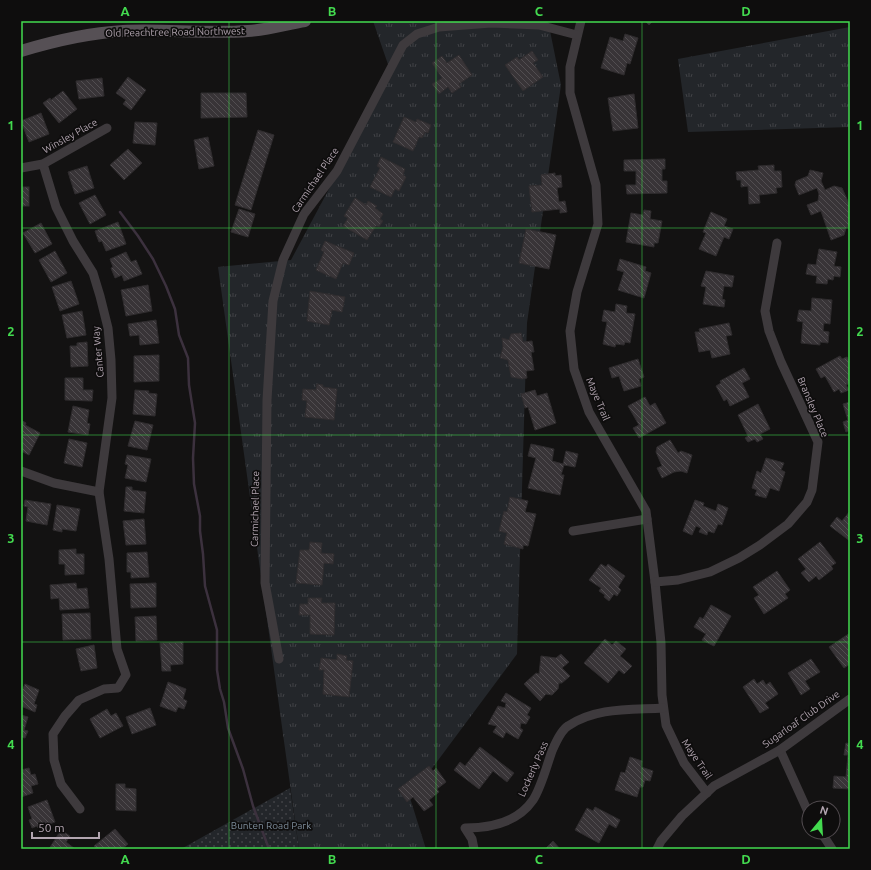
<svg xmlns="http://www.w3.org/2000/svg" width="871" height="870" font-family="Ubuntu,sans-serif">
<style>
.grass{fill:url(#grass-tufts)}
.park{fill:url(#park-dots)}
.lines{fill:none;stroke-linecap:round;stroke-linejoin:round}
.stream{stroke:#3c313e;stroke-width:2.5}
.building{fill:url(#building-back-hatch);stroke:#2f2c2e}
.minor{stroke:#3e3a3d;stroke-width:9}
.major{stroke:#565055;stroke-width:12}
.grid{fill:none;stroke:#43da4f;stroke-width:1;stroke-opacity:0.55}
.labels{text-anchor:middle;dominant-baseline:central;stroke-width:3.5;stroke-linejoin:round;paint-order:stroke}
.street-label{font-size:10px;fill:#b2a5b0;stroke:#0e0d0d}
.park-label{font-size:10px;fill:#7e8d9b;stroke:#0e0d0d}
.neatline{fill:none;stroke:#43da4f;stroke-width:1.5}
.grid-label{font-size:13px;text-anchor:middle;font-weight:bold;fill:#43da4f}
</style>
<defs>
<pattern id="grass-tufts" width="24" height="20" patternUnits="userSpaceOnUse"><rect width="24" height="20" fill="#23262a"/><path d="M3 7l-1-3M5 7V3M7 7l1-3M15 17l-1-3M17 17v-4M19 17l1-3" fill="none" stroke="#414246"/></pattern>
<pattern id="park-dots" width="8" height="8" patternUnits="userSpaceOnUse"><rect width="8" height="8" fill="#23262a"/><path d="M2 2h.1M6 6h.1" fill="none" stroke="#414246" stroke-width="1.8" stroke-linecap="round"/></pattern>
<pattern id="building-back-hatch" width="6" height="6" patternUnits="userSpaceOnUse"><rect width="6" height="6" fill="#383437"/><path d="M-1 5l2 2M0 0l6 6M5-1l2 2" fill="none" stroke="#524e51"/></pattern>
</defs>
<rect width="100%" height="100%" fill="#131212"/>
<g class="grass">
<polygon points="373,21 548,21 561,85 527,323 517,654 410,798 426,849 299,849 218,267 291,260 391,73"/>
<polygon points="850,27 850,127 688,132 678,59"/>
</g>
<polygon class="park" points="290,788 299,849 181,849"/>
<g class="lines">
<polyline class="stream" points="120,212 138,236 153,259 166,286 175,309 179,335 188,358 189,385 195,423 193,458 194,484 200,516 200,531 203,554 205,586 217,630 217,670 220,689 224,702 228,728 243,769 253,806 269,849"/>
</g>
<g class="building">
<polygon points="645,21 653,21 649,25"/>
<polygon points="625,34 638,38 630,64 627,63 624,75 601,68 610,37 623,41"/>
<polygon points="532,51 538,60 533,63 543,77 523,91 505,65 517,57 519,60"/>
<polygon points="459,55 472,75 459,84 461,87 452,93 448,87 439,94 432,84 442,78 432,63 442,56 447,63"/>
<polygon points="128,77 146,90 131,110 123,104 126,100 116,93"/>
<polygon points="102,78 104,96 79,99 76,81"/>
<polygon points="63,91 77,109 59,123 43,103 50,98 51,100"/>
<polygon points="201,93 246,93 247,117 201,118"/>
<polygon points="634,94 638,128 613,131 608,98"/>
<polygon points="41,113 49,134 29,142 21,121"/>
<polygon points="404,117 416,122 417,119 431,125 428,133 425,132 422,138 419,137 413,151 393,142"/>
<polygon points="135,122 157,123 155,145 133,143"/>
<polygon points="258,130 274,135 251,210 235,205"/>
<polygon points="208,137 214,166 199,169 194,140"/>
<polygon points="128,149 142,163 124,180 110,165"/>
<polygon points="381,157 405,169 403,175 406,177 399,191 395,189 391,197 370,187 380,168 377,166"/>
<polygon points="665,159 665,169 662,169 662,181 667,181 667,193 627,194 626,185 636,185 636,171 624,171 624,160"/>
<polygon points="774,165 774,171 781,171 782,187 776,188 777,193 759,195 760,203 749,204 748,186 741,187 741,180 737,180 736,172 759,170 758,166"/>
<polygon points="87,166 94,188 75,194 68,172"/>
<polygon points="810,170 823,173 821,181 825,190 834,186 842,188 850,206 850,226 846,228 844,235 831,240 821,211 811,215 807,205 818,201 819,194 817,188 799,195 795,185 796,181 808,176"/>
<polygon points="555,173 555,176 561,175 562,187 557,188 559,202 565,201 567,212 560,213 560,209 532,212 529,186 542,185 541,175"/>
<rect x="21" y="187" width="8" height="19"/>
<polygon points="95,195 106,215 90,224 79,203"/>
<polygon points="355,198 366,205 368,201 377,206 375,208 383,214 380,219 383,221 379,227 376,226 367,240 343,226 348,218 344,216"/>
<polygon points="239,209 255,214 248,237 231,232"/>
<polygon points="644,210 651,211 650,219 662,221 658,243 654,243 654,247 626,242 631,213 643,215"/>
<polygon points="711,212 727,219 724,226 733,229 729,239 724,237 716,256 699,249 706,233 703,232"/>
<polygon points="118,222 126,244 106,251 102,241 99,242 95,231"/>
<polygon points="41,223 52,244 35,253 23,233"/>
<polygon points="526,229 556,235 549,269 519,263"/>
<polygon points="325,241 354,253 349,265 343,263 336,279 316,270 324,252 321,250"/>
<polygon points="819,249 837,252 834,266 841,267 840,277 834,276 833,280 828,279 827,284 816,283 817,276 806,274 808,264 816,265"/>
<polygon points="55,251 67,273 51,282 39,260"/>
<polygon points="126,252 131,262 136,260 142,274 124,281 122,275 115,278 111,268 113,267 110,259"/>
<polygon points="620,259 646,267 645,271 651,273 644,298 618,290 624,272 617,270"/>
<polygon points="706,271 734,276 732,287 724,286 722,299 725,300 724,307 703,304 706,287 701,286"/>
<polygon points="71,281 79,304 60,311 52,287"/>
<polygon points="148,285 152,311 126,316 121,290"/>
<polygon points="310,291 345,297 342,312 332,310 329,325 307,321"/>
<polygon points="812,298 832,300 830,324 824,323 823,331 829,332 828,343 820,342 820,345 801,343 803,322 797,321 799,310 811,311"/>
<polygon points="616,304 627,306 626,313 635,314 630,343 625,342 624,345 616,344 615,347 603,344 607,322 602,321 604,310 615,312"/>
<polygon points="82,311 86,335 67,338 62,315"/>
<polygon points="156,320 159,343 140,345 139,335 130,336 128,324"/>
<polygon points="729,323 732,335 726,336 730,354 712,358 710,350 699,352 695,332 700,332 699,329"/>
<polygon points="521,333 523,342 532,341 534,352 531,352 534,370 526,371 527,378 522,379 511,377 508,360 500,358 503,347 502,338 509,340 511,334"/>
<polygon points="87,342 88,366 71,367 70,346 77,346 77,343"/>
<polygon points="159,355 159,381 134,382 134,356"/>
<polygon points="840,356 842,359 847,357 850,364 850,383 846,385 849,390 841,393 839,389 834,392 825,376 821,378 816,369"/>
<polygon points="638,359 644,377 639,379 641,386 624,391 619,376 612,378 609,368"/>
<polygon points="744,368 750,379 742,383 749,397 730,406 727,399 724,401 716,386 721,383 720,381"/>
<polygon points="65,378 83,378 83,390 93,390 92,401 65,400"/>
<polygon points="317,384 323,385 323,387 337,389 334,420 305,417 307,401 302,400 303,389 316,390"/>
<polygon points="135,390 149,391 148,393 157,394 155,416 133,414"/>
<polygon points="535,390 537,396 547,393 556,423 535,430 528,407 525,408 521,394"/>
<polygon points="645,397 650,406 655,403 666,423 639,438 633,428 639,425 628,406"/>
<polygon points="850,402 850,430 846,432 843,422 848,420 843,404"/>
<polygon points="758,404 770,429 760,434 763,439 757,442 755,439 748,442 745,438 748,436 738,415"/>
<polygon points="73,406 89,410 87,423 90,424 88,435 68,432"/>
<polygon points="21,420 26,423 25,425 40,433 29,455 21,451"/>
<polygon points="135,421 153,425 147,450 128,446"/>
<polygon points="69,439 87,443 82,467 64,463"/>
<polygon points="670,440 678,453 681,451 692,455 687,473 681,471 674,472 662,478 657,468 662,466 656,452 657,447"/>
<polygon points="531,444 554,449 552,461 563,464 566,451 578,454 575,467 564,465 561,475 564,475 560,495 528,488 536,458 528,456"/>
<polygon points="127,455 151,459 146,482 125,478 128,465 125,464"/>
<polygon points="766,458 784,463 781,470 785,472 779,491 770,488 766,498 755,495 757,490 752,488 757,471 761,473"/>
<polygon points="126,487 132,487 132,490 146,492 144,513 124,511"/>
<polygon points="510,497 528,501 525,512 536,514 528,546 523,545 523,549 504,544 507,533 499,531 504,511 507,512"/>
<polygon points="25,500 51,504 47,525 26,521 28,507 24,506"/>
<polygon points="695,500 704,503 703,506 716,511 718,504 728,508 722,525 718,524 714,533 708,531 707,535 699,532 701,528 696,526 692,535 683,531"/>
<polygon points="57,505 80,509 76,531 62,529 62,532 53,530"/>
<polygon points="850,511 850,541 830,526 837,517 842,521"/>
<polygon points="144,519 146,544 126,545 123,521"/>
<polygon points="310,542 322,543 321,553 334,554 333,564 324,563 322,585 296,583 300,550 309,550"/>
<polygon points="820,542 836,563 831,566 833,569 819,580 816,576 809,582 801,573 806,569 798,559"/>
<polygon points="76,549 76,554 84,554 84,574 65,575 65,564 59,564 59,550"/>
<polygon points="147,552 149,577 131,578 131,572 127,572 127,553"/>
<polygon points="601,564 606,567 608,564 625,576 618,587 621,590 617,596 614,594 609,601 604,597 605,595 599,591 601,588 589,580"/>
<polygon points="777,571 790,590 785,594 788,598 764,614 754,598 759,595 753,587"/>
<polygon points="76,583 77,589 87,588 89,608 60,610 59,598 51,599 50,585"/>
<polygon points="156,583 156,607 131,608 130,584"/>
<polygon points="308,598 322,598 321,603 335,603 334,635 310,634 310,615 299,615 300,604 308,604"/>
<polygon points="711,605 731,616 714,646 702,640 706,634 694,627 700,617 703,619"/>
<polygon points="90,613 91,639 63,640 62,614"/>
<polygon points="156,616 157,640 136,641 135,617"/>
<polygon points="850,633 850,664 844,668 829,647"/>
<polygon points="605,639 612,645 616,641 626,649 620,656 632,666 624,674 619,670 608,683 584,663"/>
<polygon points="183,642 183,664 170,665 171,671 162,671 160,643"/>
<polygon points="94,645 97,668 81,671 76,649"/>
<polygon points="337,654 347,656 346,660 353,661 349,697 323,694 324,670 319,670 321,658 337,660"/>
<polygon points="561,654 569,662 562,668 570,676 562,683 559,683 558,689 552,695 546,694 540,701 524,684 536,673 539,674 541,656 556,658"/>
<polygon points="811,659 820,672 805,681 810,689 801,695 788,673"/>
<polygon points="754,679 757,684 763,680 766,685 770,682 778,694 765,703 769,708 760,713 743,687"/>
<polygon points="168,682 186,689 183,699 187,701 184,709 178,707 176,712 160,706"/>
<polygon points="25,684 39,690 34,704 37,705 35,712 21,706 21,693"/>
<polygon points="506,693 531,708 527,715 530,717 526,724 521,723 520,728 523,730 518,739 506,732 503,738 493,732 497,726 488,724 498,706 505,708 506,703 501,701"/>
<polygon points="150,708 156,725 132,734 126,717"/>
<polygon points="107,709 111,716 116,713 123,726 100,738 90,719"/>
<polygon points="21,715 28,717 24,730 28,731 25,738 21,737"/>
<polygon points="846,743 850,744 850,789 833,788 834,776 846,777 848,755 844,755"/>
<polygon points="480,747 514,773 507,782 493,771 479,789 454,770 460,762 465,766"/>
<polygon points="630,757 642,761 641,767 653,771 650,781 645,780 643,787 640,787 637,797 615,790 621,772 625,773"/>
<polygon points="429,766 433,771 436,768 446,782 437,789 439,792 429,800 433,805 424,811 413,797 407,802 398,789"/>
<polygon points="29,768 31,775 35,774 38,784 31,786 33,793 21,797 21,770"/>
<polygon points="116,784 125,784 125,788 136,789 136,811 116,810"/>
<polygon points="47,800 55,822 38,828 37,826 32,828 29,820 32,819 28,807"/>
<polygon points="595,807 620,820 616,828 609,824 599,843 575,830 587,808 593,811"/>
<polygon points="115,829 128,844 122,849 97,849 94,846"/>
<polygon points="61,830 70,836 66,842 75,849 49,849"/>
<polygon points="553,841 560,849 545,849"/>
</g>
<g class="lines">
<g class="minor">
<polyline points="581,21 570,67 570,93 596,185 598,224 577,292 570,331 574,369 589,412 646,511 655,582 661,643 662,695 666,725 684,763 707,793"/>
<polyline points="43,164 56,207 73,241 93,273 100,296 108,328 111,360 112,398 99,492 109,559 117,649 126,675 118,688 104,689 79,700 65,716 53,734 54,760 61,784 80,809"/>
<polyline points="21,168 43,164 107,128"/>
<polyline points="21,471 54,483 99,492"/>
<polyline points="573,531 647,519"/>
<polyline points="655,582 678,580 710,572 739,558 760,545 788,524 807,502 812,490 818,442 781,362 769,331 765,311 777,243"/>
<polyline points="279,659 265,583 267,400 273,301 283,260 304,214 337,171 403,45 417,34 439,27 491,23 539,25 577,35"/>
<polyline points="780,750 809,814"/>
<polyline points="821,832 832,849"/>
<path d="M474,849L472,839L465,828C490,828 518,822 533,800C541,788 547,765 552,751C555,744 561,730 568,726C596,707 631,710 663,708"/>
<polyline points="657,849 661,841 682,816 714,786 780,750 850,699"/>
</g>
<path class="major" d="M21,51C54,41 88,33 123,31C165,29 206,34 248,31C267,30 287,24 305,21"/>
</g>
<path class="grid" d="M229,21V849M436,21V849M642,21V849M21,228H850M21,435H850M21,642H850"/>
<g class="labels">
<g class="street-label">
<text transform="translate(175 32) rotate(-1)">Old Peachtree Road Northwest</text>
<text transform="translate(70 136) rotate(-29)">Winsley Place</text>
<text transform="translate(315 180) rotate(-56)">Carmichael Place</text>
<text transform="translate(98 352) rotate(-95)">Canter Way</text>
<text transform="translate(598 399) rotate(67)">Maye Trail</text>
<text transform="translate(813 407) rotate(67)">Bransley Place</text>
<text transform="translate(255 509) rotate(-89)">Carmichael Place</text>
<text transform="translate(801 719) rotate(-35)">Sugarloaf Club Drive</text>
<text transform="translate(697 759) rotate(56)">Maye Trail</text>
<text transform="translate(533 769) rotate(-66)">Lockerly Pass</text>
</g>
<g class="park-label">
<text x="271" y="825">Bunten Road Park</text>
</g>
</g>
<rect width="871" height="870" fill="none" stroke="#0e0d0d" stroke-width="44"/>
<g transform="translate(821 820) rotate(18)"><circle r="19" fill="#0e0d0d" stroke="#504a4e"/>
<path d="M0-3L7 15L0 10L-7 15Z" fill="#43da4f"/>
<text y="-6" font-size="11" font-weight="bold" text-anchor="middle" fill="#b2a5b0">N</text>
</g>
<path d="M32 832v6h67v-6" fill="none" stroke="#b2a5b0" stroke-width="2"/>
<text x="38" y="832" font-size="12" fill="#b2a5b0" stroke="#0e0d0d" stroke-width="3" paint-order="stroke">50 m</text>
<rect x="22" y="22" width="827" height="826" class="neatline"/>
<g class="grid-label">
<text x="125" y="16">A</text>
<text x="332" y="16">B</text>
<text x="539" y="16">C</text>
<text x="746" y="16">D</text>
<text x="11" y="130">1</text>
<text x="860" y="130">1</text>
<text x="11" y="336">2</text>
<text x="860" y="336">2</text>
<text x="11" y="543">3</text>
<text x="860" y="543">3</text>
<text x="11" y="749">4</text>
<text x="860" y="749">4</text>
<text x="125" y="864">A</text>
<text x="332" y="864">B</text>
<text x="539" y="864">C</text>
<text x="746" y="864">D</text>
</g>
</svg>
